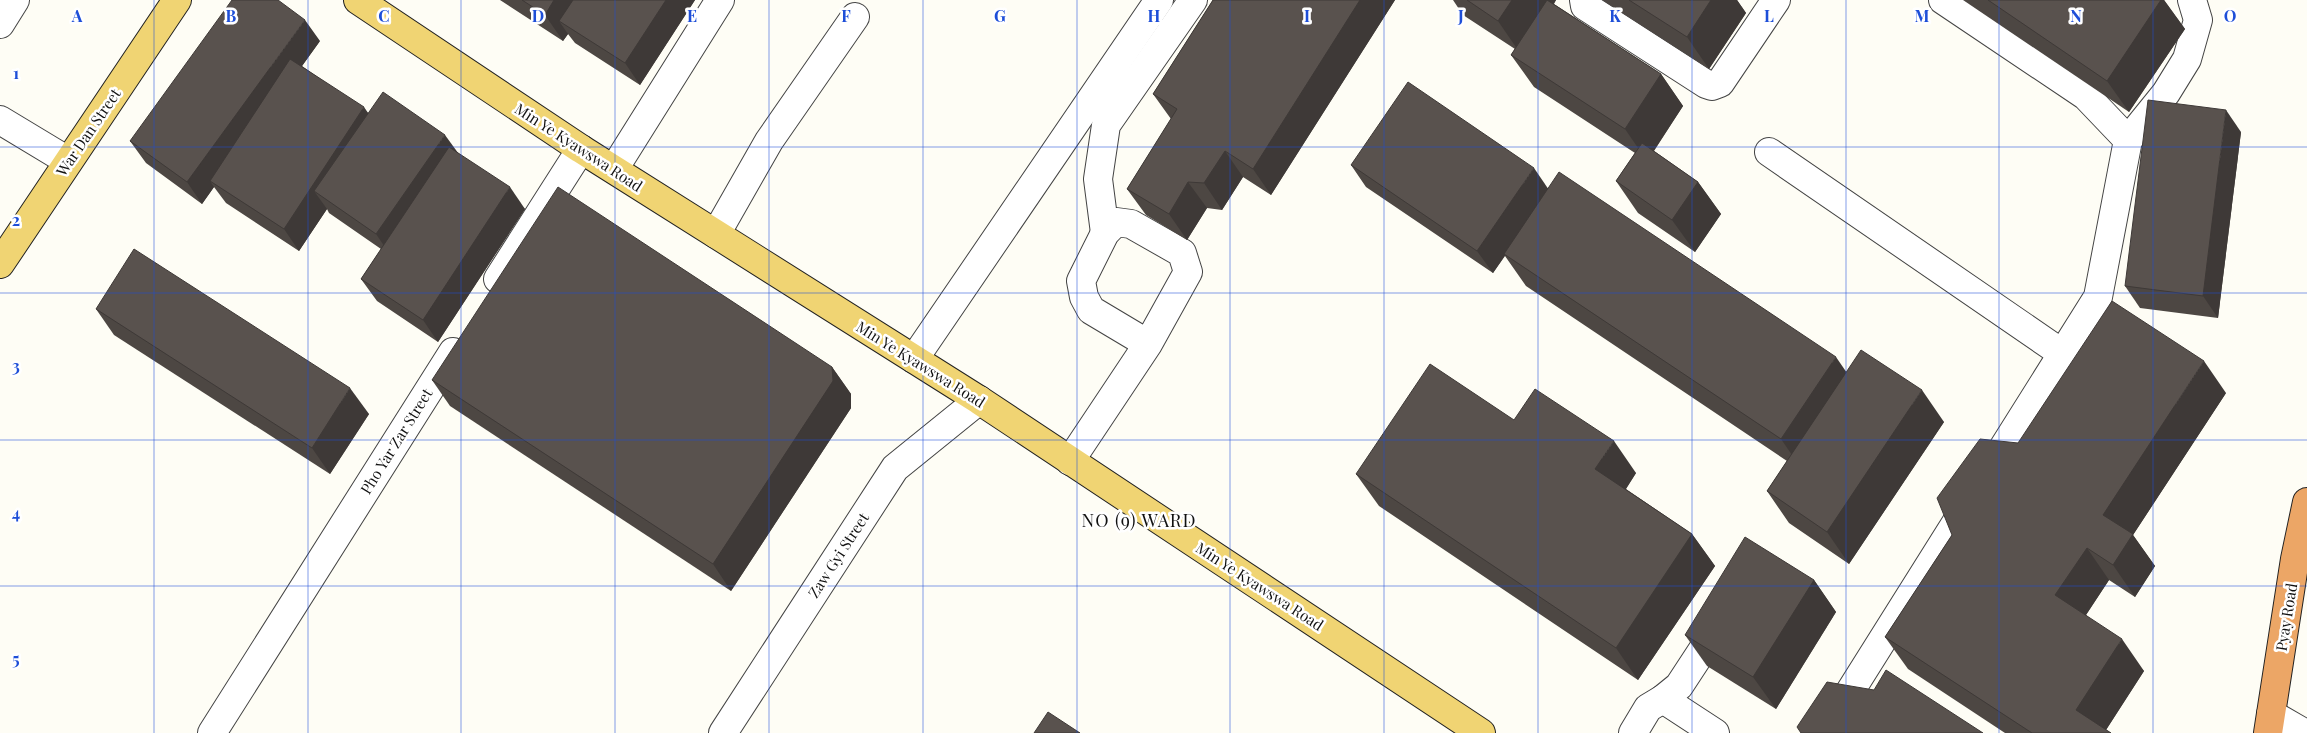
<svg xmlns="http://www.w3.org/2000/svg" width="2307" height="733" font-family="'Playfair Display',serif">
<style>
.lines{fill:none;stroke-linecap:round;stroke-linejoin:round}
.minor-casing{stroke:#444;stroke-width:30}
.major-casing{stroke:#222;stroke-width:30}
.highway-casing{stroke:#222;stroke-width:30}
.minor{stroke:#fff;stroke-width:28}
.major{stroke:#f0d473;stroke-width:28}
.highway{stroke:#eca666;stroke-width:28}
.wall{fill:#4d4743}
.shaded-wall{fill:#3e3937}
.building{fill:#59524e;stroke:#3e3937}
.grid{fill:none;stroke:#1d4ed8;stroke-width:1;stroke-opacity:0.55}
.labels{text-anchor:middle;dominant-baseline:central;stroke-width:5;stroke-linejoin:round;paint-order:stroke}
.street-label{font-size:15px;fill:#111;stroke:#fff}
.quarter-label{font-size:18px;letter-spacing:1px;fill:#111;stroke:#fff}
.grid-label{font-size:16px;text-anchor:middle;font-weight:bold;fill:#1d4ed8;stroke:#fff;stroke-width:5;stroke-linejoin:round;paint-order:stroke}
</style>
<rect width="100%" height="100%" fill="#fefdf5"/>
<g class="lines">
<defs>
<g id="minor">
<polyline points="1584,0 1585,6 1706,84 1712,86 1720,83 1776,0"/>
<polyline points="0,24 15,0"/>
<polyline points="0,120 68,161"/>
<polyline points="2128,140 2166,93 2187,59 2198,20 2192,0"/>
<polyline points="1769,152 2063,354"/>
<polyline points="614,169 720,0"/>
<polyline points="1105,233 1098,179 1106,125 1193,0"/>
<polyline points="716,234 769,141 855,17"/>
<polyline points="498,279 581,149"/>
<polyline points="914,359 1159,0"/>
<polyline points="1070,461 1148,344 1188,272 1182,253 1131,224 1116,222 1105,233 1081,281 1084,297 1091,310 1148,344"/>
<polyline points="2271,714 2304,733"/>
<polyline points="212,733 453,352"/>
<polyline points="723,733 895,468 979,400"/>
<polyline points="1633,733 1648,708 1663,699"/>
<polyline points="1715,733 1663,699 1679,686 1719,625"/>
<polyline points="1824,733 2098,297 2128,140 2086,96 1943,0"/>
</g>
<g id="major">
<polyline points="358,0 581,149 979,400 1481,733"/>
<polyline points="0,264 177,0"/>
</g>
<polyline id="highway" points="2268,733 2295,559 2307,502"/>
</defs>
<use href="#minor" class="minor-casing"/>
<use href="#major" class="major-casing"/>
<use href="#highway" class="highway-casing"/>
<use href="#minor" class="minor"/>
<use href="#major" class="major"/>
<use href="#highway" class="highway"/>
</g>
<g class="wall">
<polygon points="500,0 695,0 640,85 575,43 568,34 563,41"/>
<polygon points="1213,0 1395,0 1271,195 1243,177 1222,210 1207,208 1187,240 1146,215 1127,189 1171,119 1153,94"/>
<polygon points="1453,0 1556,0 1554,4 1661,74 1683,106 1654,151 1698,182 1721,214 1695,252 1638,213 1616,181 1635,153 1534,87 1511,55 1515,49 1463,15"/>
<polygon points="1602,0 1737,0 1746,13 1709,69"/>
<polygon points="1963,0 2164,0 2185,29 2129,112"/>
<polygon points="320,41 302,66 368,113 458,153 525,209 438,342 377,301 361,279 381,249 329,213 327,209 299,251 226,203 214,187 202,204 146,163 130,141"/>
<polygon points="2241,132 2218,318 2140,308 2125,286"/>
<polygon points="1351,165 1548,188 1846,372 1944,422 1849,564 1789,523 1767,491 1787,461 1526,286 1505,256 1493,273 1366,187"/>
<polygon points="96,309 369,414 330,474 114,335"/>
<polygon points="832,367 851,394 851,408 731,591 450,406 432,380"/>
<polygon points="2226,393 2133,535 2155,566 2135,597 2109,580 2086,615 2144,671 2106,730 2111,733 2005,733 1908,669 1885,637 1952,535 2018,443"/>
<polygon points="1514,420 1636,473 1626,489 1692,534 1715,566 1638,680 1379,506 1356,474"/>
<polygon points="1814,580 1836,612 1776,709 1707,666 1685,635"/>
</g>
<g class="shaded-wall">
<polygon points="554,0 590,0 559,21 568,34 563,41 545,15"/>
<polygon points="666,0 695,0 640,85 625,63"/>
<polygon points="1360,0 1395,0 1271,195 1253,169"/>
<polygon points="1512,0 1556,0 1520,53 1498,21"/>
<polygon points="1711,0 1737,0 1746,13 1709,69 1687,37"/>
<polygon points="2161,0 2164,0 2185,29 2129,112 2107,81"/>
<polygon points="305,20 320,41 216,185 210,181 214,187 202,204 187,182"/>
<polygon points="1661,74 1683,106 1647,161 1625,129"/>
<polygon points="364,107 379,129 314,191 327,209 299,251 284,229"/>
<polygon points="2226,110 2241,132 2218,318 2203,296"/>
<polygon points="445,135 461,157 391,256 376,234"/>
<polygon points="1225,151 1243,177 1222,210 1204,183"/>
<polygon points="1534,168 1549,190 1493,273 1477,251"/>
<polygon points="1188,182 1207,208 1187,240 1169,214"/>
<polygon points="1698,182 1721,214 1695,252 1672,220"/>
<polygon points="510,187 525,209 438,342 423,320"/>
<polygon points="1836,357 1858,389 1803,471 1781,439"/>
<polygon points="2204,361 2226,393 2133,535 2155,566 2135,597 2113,565 2103,515"/>
<polygon points="832,367 851,394 851,408 731,591 713,564"/>
<polygon points="350,388 369,414 330,474 312,448"/>
<polygon points="1922,390 1944,422 1849,564 1827,532"/>
<polygon points="1614,441 1636,473 1618,501 1595,469"/>
<polygon points="1692,534 1715,566 1638,680 1616,648"/>
<polygon points="2087,548 2109,580 2078,627 2055,595"/>
<polygon points="1814,580 1836,612 1776,709 1753,677"/>
<polygon points="2122,639 2144,671 2104,733 2076,710"/>
</g>
<g class="building">
<polygon points="232,0 278,0 305,20 187,182 130,141"/>
<polygon points="522,0 554,0 545,15"/>
<polygon points="573,0 666,0 625,63 559,21"/>
<polygon points="1213,0 1360,0 1253,169 1225,151 1204,183 1188,182 1169,214 1127,189 1177,109 1153,94"/>
<polygon points="1467,0 1512,0 1498,21"/>
<polygon points="1547,0 1661,74 1625,129 1511,55"/>
<polygon points="1629,0 1711,0 1687,37"/>
<polygon points="1988,0 2161,0 2107,81"/>
<polygon points="290,59 364,107 284,229 210,181"/>
<polygon points="1408,82 1534,168 1477,251 1351,165"/>
<polygon points="383,92 445,135 376,234 314,191"/>
<polygon points="2148,100 2226,110 2203,296 2125,286"/>
<polygon points="1642,143 1698,182 1672,220 1616,181"/>
<polygon points="449,147 510,187 423,320 361,279"/>
<polygon points="1559,172 1836,357 1781,439 1504,254"/>
<polygon points="558,187 832,367 833,381 713,564 432,380"/>
<polygon points="134,249 350,388 312,448 96,309"/>
<polygon points="2112,301 2204,361 2103,515 2133,534 2113,565 2087,548 2055,595 2122,639 2076,710 2111,733 2032,733 1885,637 1952,535 1937,498 1980,439 2018,443"/>
<polygon points="1861,350 1922,390 1827,532 1767,491"/>
<polygon points="1430,364 1514,420 1535,389 1614,441 1595,469 1692,534 1616,648 1356,474"/>
<polygon points="1745,537 1814,580 1753,677 1685,635"/>
<polygon points="1886,670 1983,733 1801,733 1797,727 1827,682 1874,690"/>
<polygon points="1048,712 1080,733 1034,733"/>
</g>
<path class="grid" d="M154,0V733M308,0V733M461,0V733M615,0V733M769,0V733M923,0V733M1077,0V733M1230,0V733M1384,0V733M1538,0V733M1692,0V733M1846,0V733M1999,0V733M2153,0V733M0,147H2307M0,293H2307M0,440H2307M0,586H2307"/>
<g class="labels">
<g class="street-label">
<text transform="translate(88 132) rotate(-56)">War Dan Street</text>
<text transform="translate(579 147) rotate(33)">Min Ye Kyawswa Road</text>
<text transform="translate(921 364) rotate(32)">Min Ye Kyawswa Road</text>
<text transform="translate(396 441) rotate(-58)">Pho Yar Zar Street</text>
<text transform="translate(838 555) rotate(-57)">Zaw Gyi Street</text>
<text transform="translate(1260 586) rotate(33)">Min Ye Kyawswa Road</text>
<text transform="translate(2286 617) rotate(-81)">Pyay Road</text>
</g>
<g class="quarter-label">
<text x="1139" y="520">NO (9) WARD</text>
</g>
</g>
<g class="grid-label">
<text x="77" y="22">A</text>
<text x="231" y="22">B</text>
<text x="384" y="22">C</text>
<text x="538" y="22">D</text>
<text x="692" y="22">E</text>
<text x="846" y="22">F</text>
<text x="1000" y="22">G</text>
<text x="1154" y="22">H</text>
<text x="1307" y="22">I</text>
<text x="1461" y="22">J</text>
<text x="1615" y="22">K</text>
<text x="1769" y="22">L</text>
<text x="1922" y="22">M</text>
<text x="2076" y="22">N</text>
<text x="2230" y="22">O</text>
<text x="16" y="79">1</text>
<text x="16" y="226">2</text>
<text x="16" y="372">3</text>
<text x="16" y="519">4</text>
<text x="16" y="665">5</text>
</g>
</svg>
